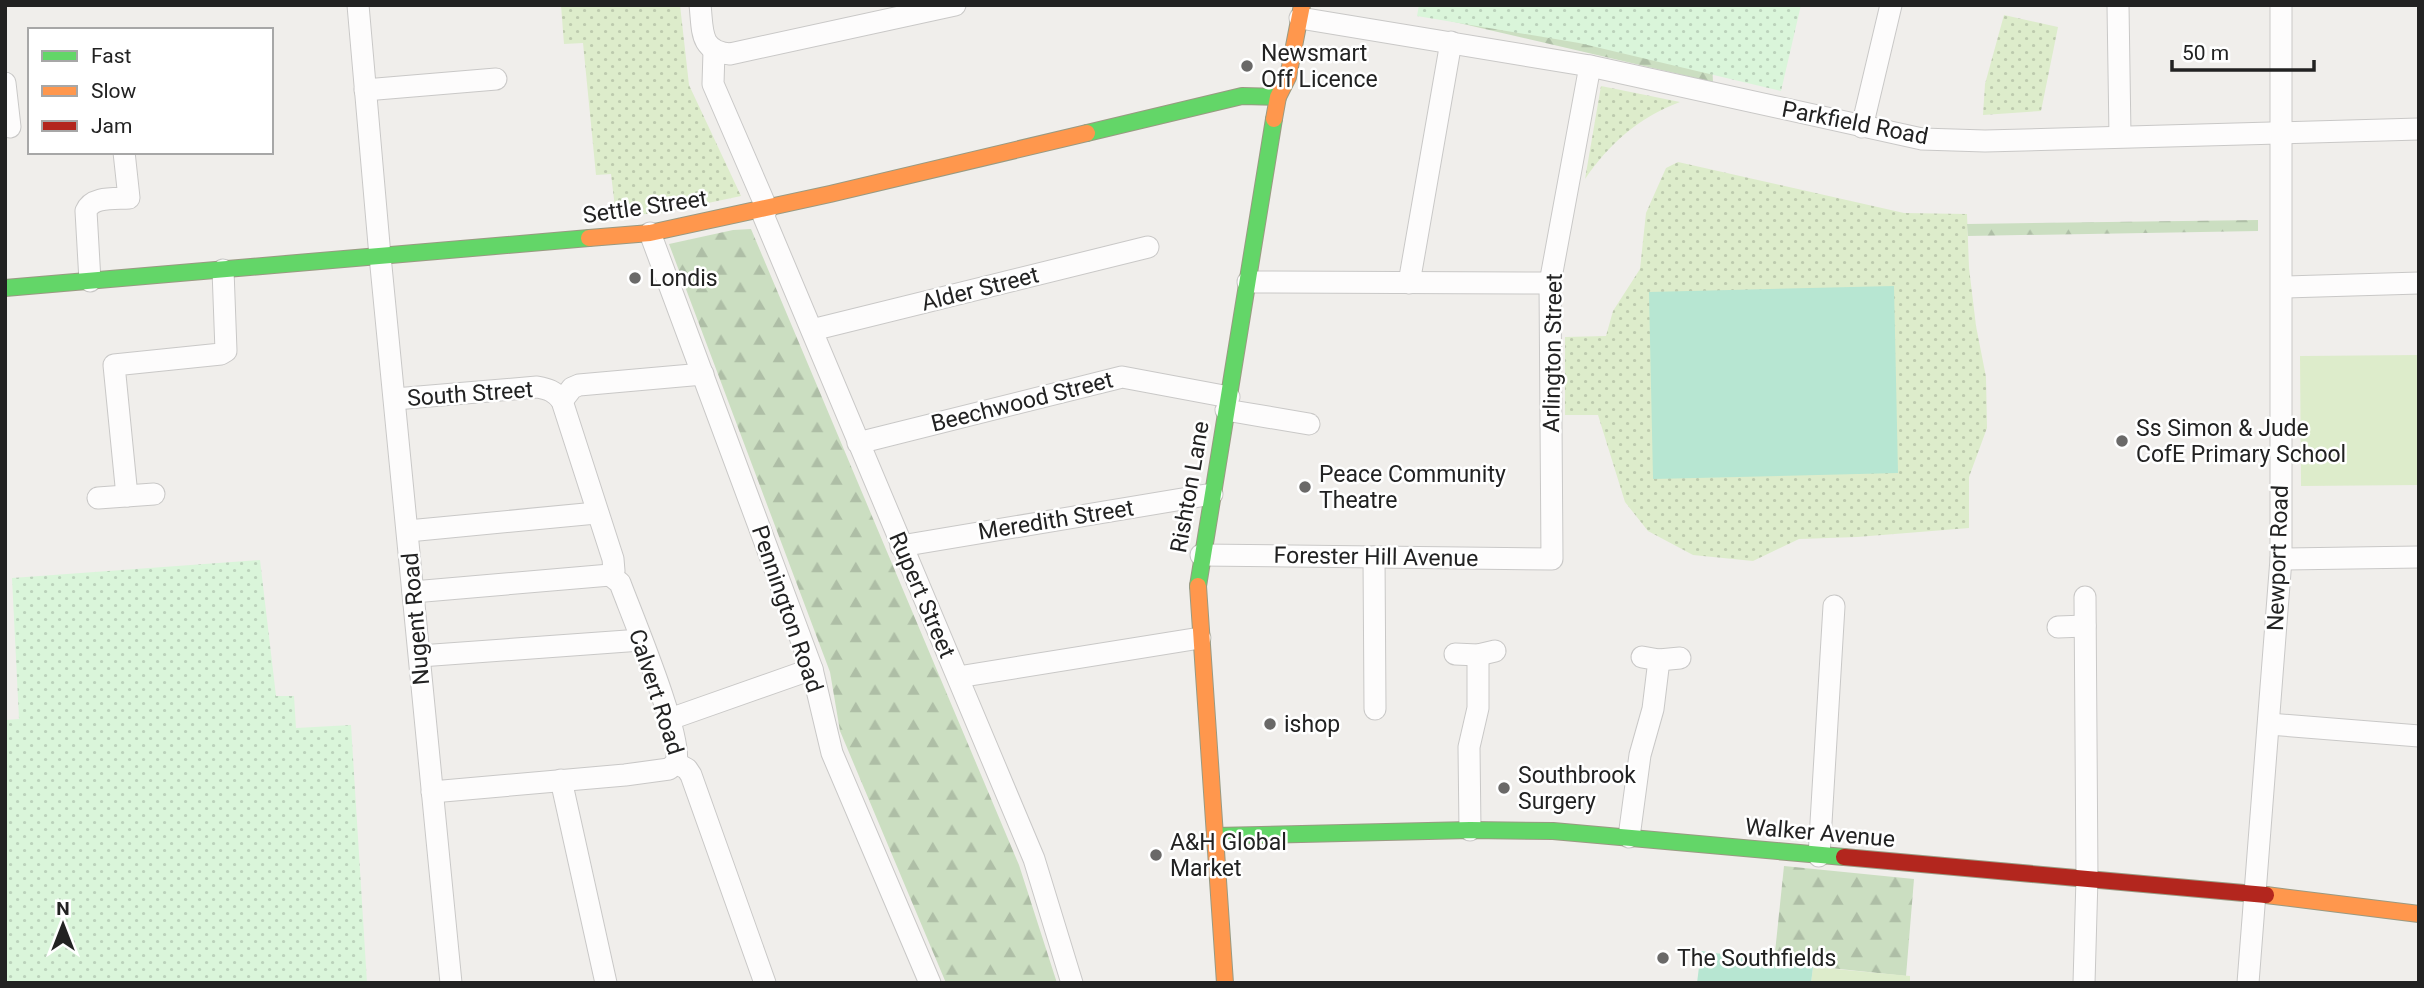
<svg xmlns="http://www.w3.org/2000/svg" width="2424" height="988" font-family="Roboto,sans-serif">
<style>
.grass{fill:url(#grass-dots)}
.forest{fill:url(#forest-firs)}
.park{fill:url(#park-dots)}
.garden{fill:#ddeccb}
.pitch{fill:#b7e6d2}
.lines{fill:none;stroke-linecap:round;stroke-linejoin:round}
.street-casing{stroke:#c9c8c7;stroke-width:23}
.fast-casing{stroke:#999a82;stroke-width:18}
.slow-casing{stroke:#999a82;stroke-width:18}
.jam-casing{stroke:#999a82;stroke-width:18}
.street{stroke:#fdfcfc;stroke-width:21}
.fast{stroke:#63d668;stroke-width:16}
.slow{stroke:#ff974d;stroke-width:16}
.jam{stroke:#b3261e;stroke-width:16}
.poi-dot{fill:#6a6968;stroke:#fff;stroke-width:2.5}
.labels{text-anchor:middle;dominant-baseline:central;stroke-width:5;stroke-linejoin:round;paint-order:stroke}
.poi-label{font-size:23px;fill:#222;stroke:#fff;text-anchor:start}
.street-label{font-size:23px;fill:#222;stroke:#fff}
</style>
<defs>
<pattern id="grass-dots" width="8" height="8" patternUnits="userSpaceOnUse" patternTransform="scale(1.75)"><rect width="8" height="8" fill="#ddeccb"/><path d="M2 2h.1M6 6h.1" fill="none" stroke="#bdcaae" stroke-width="1.8" stroke-linecap="round"/></pattern>
<pattern id="forest-firs" width="22" height="20" patternUnits="userSpaceOnUse" patternTransform="scale(1.75)"><rect width="22" height="20" fill="#cbdec1"/><path d="M5 1l3.5 6h-7zM16 11l3.5 6h-7z" fill="#aebea6"/></pattern>
<pattern id="park-dots" width="8" height="8" patternUnits="userSpaceOnUse" patternTransform="scale(1.75)"><rect width="8" height="8" fill="#daf5da"/><path d="M2 2h.1M6 6h.1" fill="none" stroke="#bbd2bb" stroke-width="1.8" stroke-linecap="round"/></pattern>
</defs>
<rect width="100%" height="100%" fill="#f0eeeb"/>
<g class="grass">
<polygon points="561,5 680,5 689,85 741,196 661,213 616,216 611,174 596,175 583,43 564,44"/>
<polygon points="2004,15 2058,27 2041,111 1983,115 1985,84"/>
<path d="M1601,86L1680,102C1639,117 1609,144 1585,179Z"/>
<polygon points="1678,162 1904,213 1967,214 1969,268 1976,326 1986,377 1987,428 1969,477 1969,528 1857,537 1799,539 1753,561 1693,555 1648,531 1625,502 1598,415 1565,415 1565,337 1606,336 1613,311 1640,269 1646,213 1666,168"/>
</g>
<g class="forest">
<polygon points="1461,5 1712,63 1713,82 1446,20"/>
<polygon points="2258,220 2258,231 1968,236 1967,224"/>
<polygon points="751,229 1019,865 1057,983 946,983 840,731 830,672 669,244 733,230"/>
<polygon points="1784,866 1914,879 1906,976 1774,962"/>
</g>
<g class="park">
<polygon points="1419,5 1801,5 1781,91 1579,43 1417,16"/>
<polygon points="260,560 276,696 294,696 296,728 351,725 367,983 5,983 5,720 19,719 12,578"/>
</g>
<g class="garden">
<polygon points="2419,355 2419,485 2301,486 2300,356"/>
<polygon points="1813,967 1910,976 1910,983 1811,983"/>
</g>
<g class="pitch">
<polygon points="1894,286 1898,473 1653,479 1649,292"/>
<polygon points="1701,951 1813,967 1811,983 1697,983"/>
</g>
<g class="lines">
<defs>
<g id="street">
<polyline points="358,5 380,256 451,983"/>
<path d="M700,5C703,30 699,51 730,54L955,5"/>
<polyline points="2118,5 2120,136"/>
<polyline points="1300,18 1590,66 1922,139 1985,141 2419,129"/>
<polyline points="714,51 713,84 767,209"/>
<polyline points="5,83 10,127"/>
<polyline points="365,90 496,79"/>
<polyline points="1862,127 1891,5"/>
<polyline points="761,210 1034,859 1072,983"/>
<polyline points="650,233 812,669 832,753 930,983"/>
<path d="M90,281L86,211C92,196 115,199 129,198L124,152"/>
<polyline points="1248,282 1550,283"/>
<polyline points="1409,283 1451,42"/>
<polyline points="2282,287 2419,283"/>
<polyline points="812,330 1148,247"/>
<path d="M395,399L537,387C548,389 555,391 562,401L613,559L614,571L610,575"/>
<polyline points="562,401 572,388 579,385 703,374"/>
<polyline points="1226,410 1309,424"/>
<polyline points="858,443 1122,377 1229,397"/>
<polyline points="127,496 114,365 221,354 226,351 223,270"/>
<polyline points="98,498 154,494"/>
<polyline points="408,531 596,513"/>
<polyline points="901,546 1212,494"/>
<polyline points="1201,555 1552,559 1550,283 1590,66"/>
<polyline points="1374,557 1375,709"/>
<polyline points="2281,559 2419,557"/>
<path d="M610,575L620,583C631,613 684,739 676,763"/>
<polyline points="413,592 610,575"/>
<polyline points="2058,627 2085,626"/>
<polyline points="1455,654 1478,655 1495,651"/>
<polyline points="420,656 641,640"/>
<polyline points="1642,657 1659,660 1680,658"/>
<polyline points="958,677 1200,638"/>
<polyline points="670,719 812,669"/>
<polyline points="2269,724 2419,736"/>
<polyline points="676,763 687,769 691,775 765,983"/>
<polyline points="561,780 606,983"/>
<polyline points="432,792 625,775 669,769 676,763"/>
<polyline points="1470,830 1469,747 1478,708 1478,655"/>
<polyline points="1629,837 1640,755 1653,709 1659,660"/>
<polyline points="1819,856 1834,606"/>
<polyline points="2084,983 2087,878 2085,597"/>
<polyline points="2248,983 2281,559 2281,5"/>
</g>
<g id="fast">
<polyline points="1087,133 1242,96 1278,97"/>
<polyline points="5,288 589,238"/>
<polyline points="1198,586 1274,119"/>
<polyline points="1215,836 1470,830 1553,831 1844,857"/>
</g>
<g id="slow">
<polyline points="1274,119 1278,97 1288,77 1302,5"/>
<polyline points="589,238 650,233 830,194 1087,133"/>
<polyline points="1198,586 1225,983"/>
<polyline points="2266,895 2419,914"/>
</g>
<polyline id="jam" points="1844,857 2266,895"/>
</defs>
<use href="#street" class="street-casing"/>
<use href="#fast" class="fast-casing"/>
<use href="#slow" class="slow-casing"/>
<use href="#jam" class="jam-casing"/>
<use href="#street" class="street"/>
<use href="#fast" class="fast"/>
<use href="#slow" class="slow"/>
<use href="#jam" class="jam"/>
</g>
<g class="poi-dot">
<circle cx="1247" cy="66" r="7"/>
<circle cx="635" cy="278" r="7"/>
<circle cx="2122" cy="441" r="7"/>
<circle cx="1305" cy="487" r="7"/>
<circle cx="1270" cy="724" r="7"/>
<circle cx="1504" cy="788" r="7"/>
<circle cx="1156" cy="855" r="7"/>
<circle cx="1663" cy="958" r="7"/>
</g>
<g class="labels">
<g class="poi-label">
<text x="1261" y="53">Newsmart<tspan x="1261" dy="26">Off Licence</tspan></text>
<text x="649" y="278">Londis</text>
<text x="2136" y="428">Ss Simon &amp; Jude<tspan x="2136" dy="26">CofE Primary School</tspan></text>
<text x="1319" y="474">Peace Community<tspan x="1319" dy="26">Theatre</tspan></text>
<text x="1284" y="724">ishop</text>
<text x="1518" y="775">Southbrook<tspan x="1518" dy="26">Surgery</tspan></text>
<text x="1170" y="842">A&amp;H Global<tspan x="1170" dy="26">Market</tspan></text>
<text x="1677" y="958">The Southfields</text>
</g>
<g class="street-label">
<text transform="translate(1855 123) rotate(11)">Parkfield Road</text>
<text transform="translate(645 207) rotate(-8)">Settle Street</text>
<text transform="translate(980 289) rotate(-14)">Alder Street</text>
<text transform="translate(1553 353) rotate(-89)">Arlington Street</text>
<text transform="translate(470 394) rotate(-4)">South Street</text>
<text transform="translate(1022 402) rotate(-14)">Beechwood Street</text>
<text transform="translate(1190 487) rotate(-80)">Rishton Lane</text>
<text transform="translate(1056 520) rotate(-9)">Meredith Street</text>
<text transform="translate(1376 557) rotate(1)">Forester Hill Avenue</text>
<text transform="translate(2278 558) rotate(-88)">Newport Road</text>
<text transform="translate(922 595) rotate(67)">Rupert Street</text>
<text transform="translate(787 609) rotate(71)">Pennington Road</text>
<text transform="translate(416 619) rotate(-95)">Nugent Road</text>
<text transform="translate(656 692) rotate(72)">Calvert Road</text>
<text transform="translate(1820 833) rotate(5)">Walker Avenue</text>
</g>
</g>
<rect width="2424" height="988" fill="none" stroke="#222222" stroke-width="14"/>
<rect x="28" y="28" width="245" height="126" fill="#ffffff" stroke="#a7a7a7" stroke-width="2"/>
<rect x="42" y="51" width="35" height="10" fill="#63d668" stroke="#a7a7a7" stroke-width="2"/>
<text x="91" y="63" font-size="21" fill="#222222">Fast</text>
<rect x="42" y="86" width="35" height="10" fill="#ff974d" stroke="#a7a7a7" stroke-width="2"/>
<text x="91" y="98" font-size="21" fill="#222222">Slow</text>
<rect x="42" y="121" width="35" height="10" fill="#b3261e" stroke="#a7a7a7" stroke-width="2"/>
<text x="91" y="133" font-size="21" fill="#222222">Jam</text>
<g transform="translate(63 925)" stroke="#ffffff" stroke-width="5" paint-order="stroke">
<path d="M0-5L12 26L0 18L-12 26Z" fill="#222222"/>
<text y="-10" font-size="19" font-weight="bold" text-anchor="middle" fill="#222222">N</text>
</g>
<path d="M2172 60v10h142v-10" fill="none" stroke="#222222" stroke-width="3.5"/>
<text x="2182" y="60" font-size="21" fill="#222222" stroke="#ffffff" stroke-width="5" paint-order="stroke">50 m</text>
</svg>
